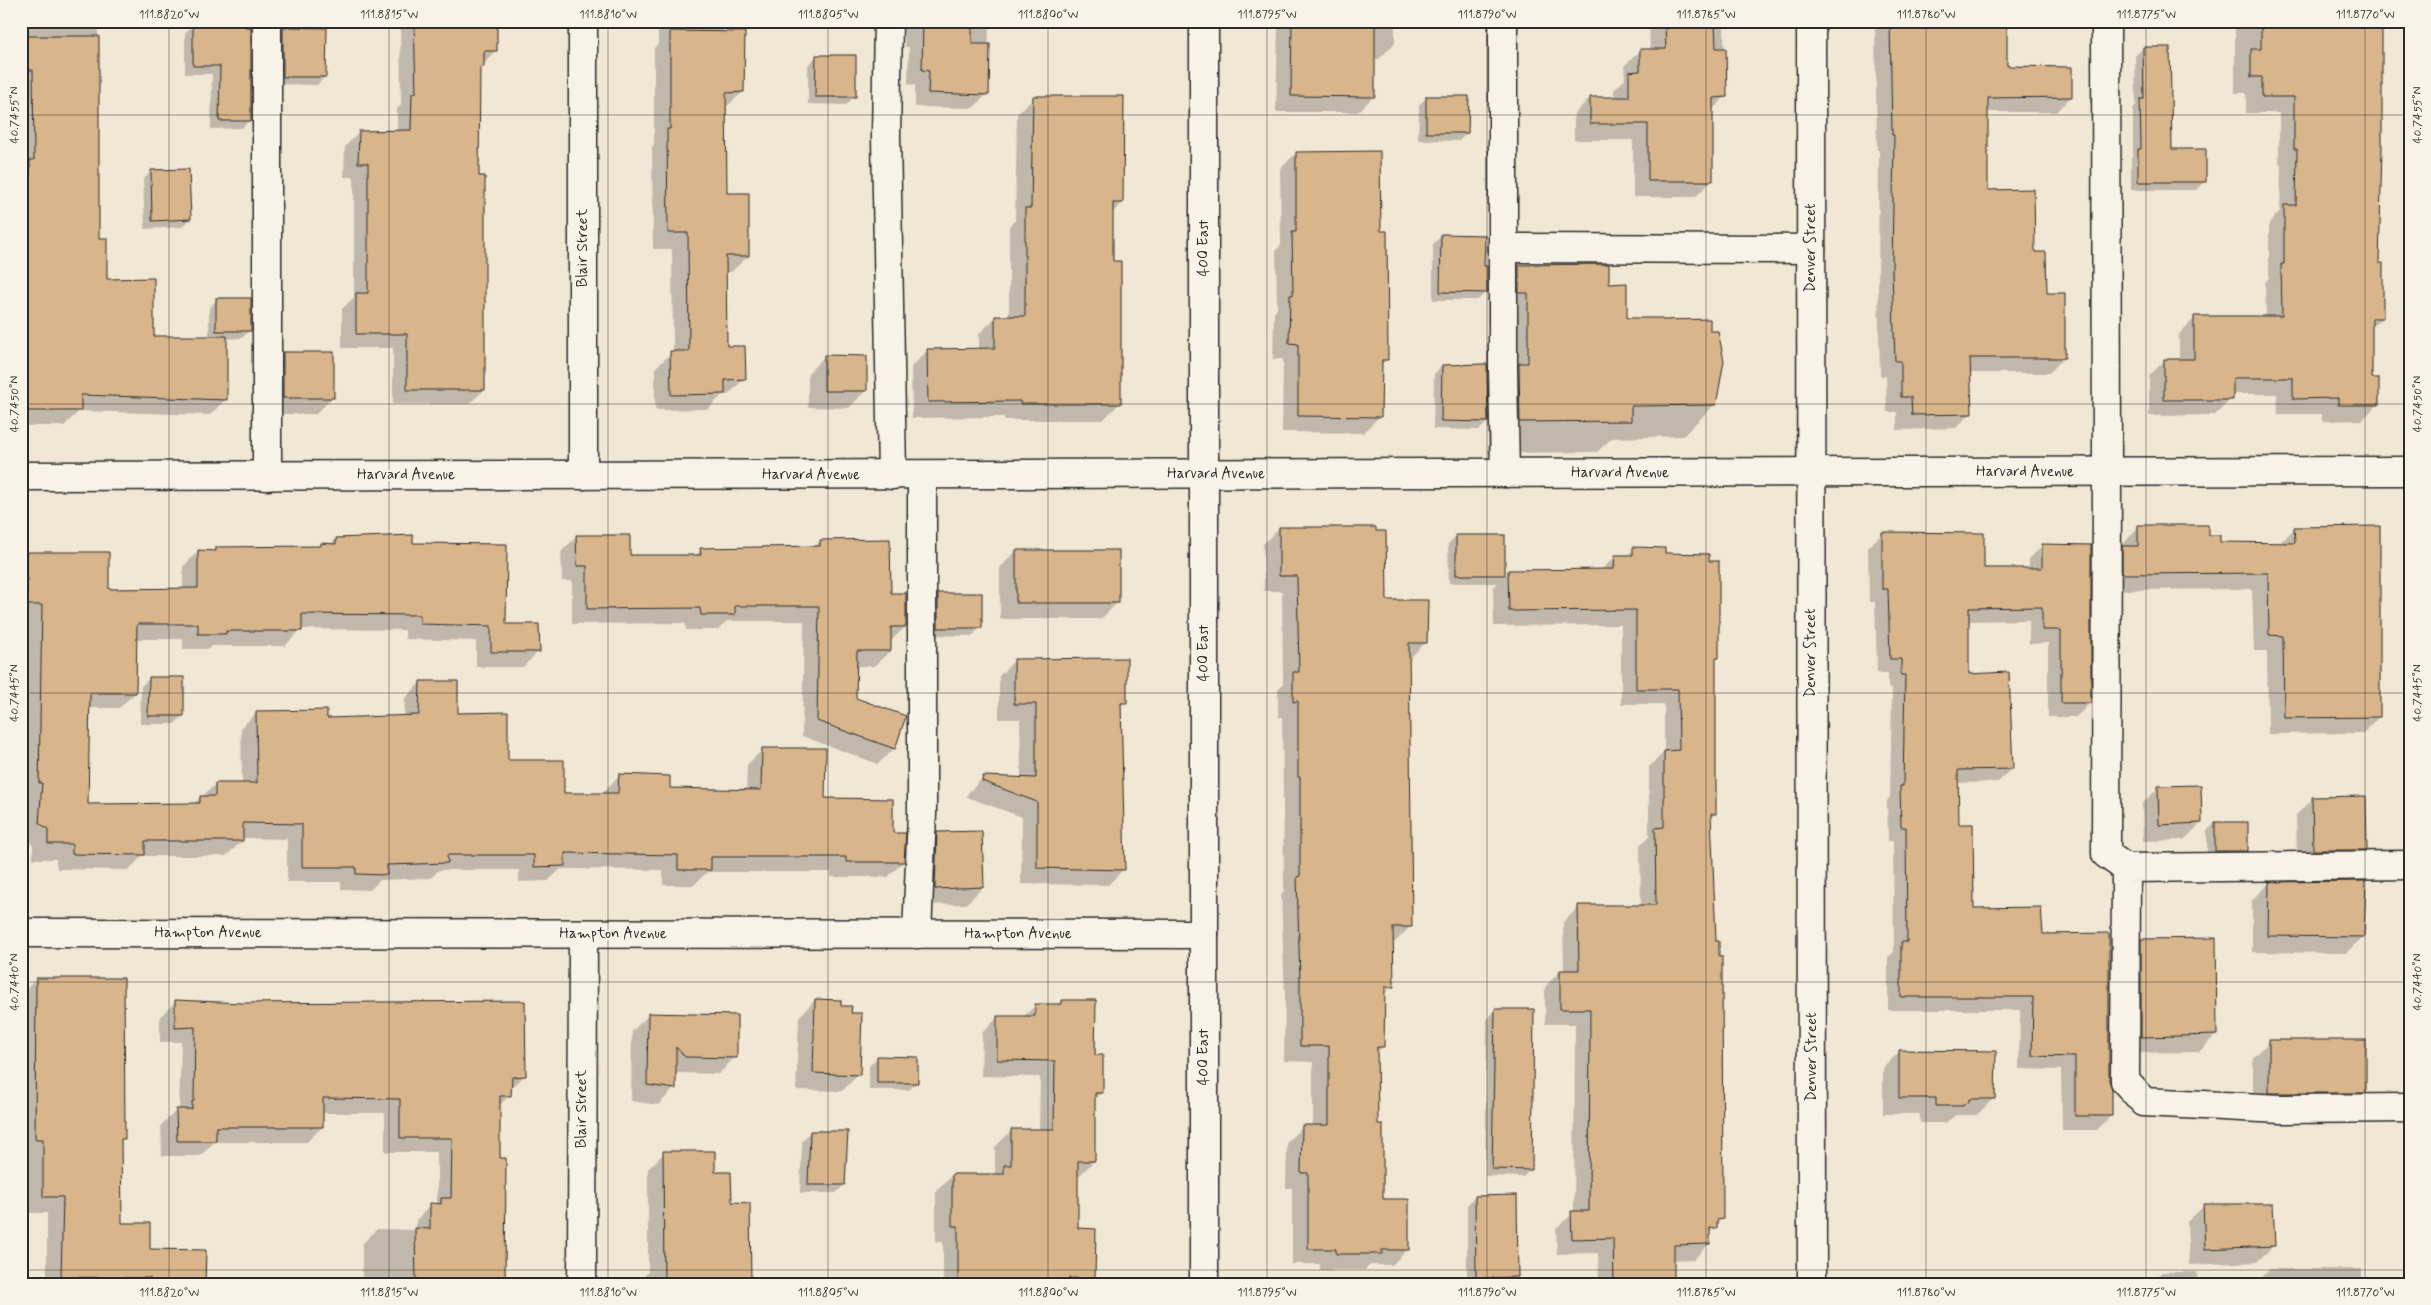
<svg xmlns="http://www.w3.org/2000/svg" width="2431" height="1305" font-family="Mynerve,sans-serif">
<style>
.shadow{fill:#0003}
.building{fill:#d9b58b;stroke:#2b2b2b}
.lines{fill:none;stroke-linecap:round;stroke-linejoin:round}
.minor-casing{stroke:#2b2b2b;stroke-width:31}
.minor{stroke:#f7f3e8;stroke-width:28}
.ticks{fill:none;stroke:#2b2b2b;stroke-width:1;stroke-opacity:0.45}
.labels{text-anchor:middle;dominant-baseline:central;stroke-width:4.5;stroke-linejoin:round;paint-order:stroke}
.street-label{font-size:15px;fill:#2b2b2b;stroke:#f7f3e8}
.neatline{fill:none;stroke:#2b2b2b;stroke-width:2}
.ticks-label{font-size:12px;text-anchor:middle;fill:#2b2b2b}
</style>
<rect width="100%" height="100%" fill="#f1e7d5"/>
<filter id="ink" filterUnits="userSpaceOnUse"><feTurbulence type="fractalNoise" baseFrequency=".02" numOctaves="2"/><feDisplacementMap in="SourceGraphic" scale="10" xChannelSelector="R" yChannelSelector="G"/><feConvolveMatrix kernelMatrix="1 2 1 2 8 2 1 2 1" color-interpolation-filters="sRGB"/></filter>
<g filter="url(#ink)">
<g class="shadow">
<polygon points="21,21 98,21 98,240 105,280 153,337 209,337 209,308 217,300 250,330 242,338 226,339 226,399 210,415 79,411 64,426 21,426"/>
<polygon points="400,21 495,21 495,51 479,70 478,177 484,390 469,404 393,404 393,348 342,348 342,309 354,297 354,177 344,177 345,147 359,132 397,132 397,109 401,105"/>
<polygon points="658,21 723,21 723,33 743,92 725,108 726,194 748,256 731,272 725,272 726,347 744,379 728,395 722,395 708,409 655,410 655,368 673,352 672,249 653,249 652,147 654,144 654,48 658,44"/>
<polygon points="891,21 1066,21 989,24 987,94 973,108 915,107 915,85 908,84 909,47 905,47 904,31 891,31"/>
<polygon points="1278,21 1395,21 1395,43 1379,59 1374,59 1374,96 1358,112 1276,112"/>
<polygon points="1649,21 1724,21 1725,97 1712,110 1712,181 1695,197 1633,197 1633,140 1574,140 1574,114 1590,98 1614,98 1614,90 1625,79 1624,66 1641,50 1650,50"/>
<polygon points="1879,21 2006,21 2006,68 2071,97 2056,112 1987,112 1987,191 2034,254 2064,358 2049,373 1970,373 1971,413 1956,428 1897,430 1897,412 1887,412 1886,376 1880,376 1878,286 1879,150 1877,150 1875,26"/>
<polygon points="2196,21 2381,21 2378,265 2382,318 2371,328 2371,379 2378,404 2362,420 2322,421 2322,414 2278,414 2277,394 2231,394 2231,399 2215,415 2149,416 2149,376 2165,360 2179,360 2179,334 2195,318 2266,318 2265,282 2269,278 2269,223 2280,211 2281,164 2279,164 2279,113 2246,113 2246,93 2235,93 2235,25 2196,25"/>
<polygon points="193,25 243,28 250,120 242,128 211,129 212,74 185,74 185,33"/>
<polygon points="283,28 325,77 317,85 275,84 275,36"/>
<polygon points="2143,48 2170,150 2204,182 2196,190 2131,190 2131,158 2133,155 2133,109 2136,105 2135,56"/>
<polygon points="816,57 854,97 846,105 808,104 808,65"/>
<polygon points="1427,97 1467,133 1459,141 1418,140 1419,105"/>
<polygon points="1034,98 1122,203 1112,213 1112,262 1120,403 1103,420 1004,420 1004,417 912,418 911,367 928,350 979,350 979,334 996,317 1009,317 1009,226 1015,220 1017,114"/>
<polygon points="1296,153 1380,232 1387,359 1380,366 1380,416 1363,433 1282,432 1283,359 1273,359 1274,313 1277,309 1276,250 1281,245 1280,169"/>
<polygon points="151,171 190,219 182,227 145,229 143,180"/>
<polygon points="1441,236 1483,267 1486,292 1478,300 1433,300 1433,244"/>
<polygon points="1519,266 1608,285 1626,319 1715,404 1683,436 1612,438 1597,452 1488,453 1488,422 1479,430 1433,429 1434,374 1442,366 1487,397 1497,387 1496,325 1487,325 1487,298"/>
<polygon points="283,353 333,397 316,414 266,414 266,370"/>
<polygon points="825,356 865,391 849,408 808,407 808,373"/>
<polygon points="2138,527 2207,536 2219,543 2279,544 2295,528 2379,717 2363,733 2268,734 2267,651 2254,651 2252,589 2107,590 2107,563"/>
<polygon points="1279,528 1386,602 1426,642 1410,658 1407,658 1411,926 1395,942 1392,942 1392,986 1383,995 1383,1046 1376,1053 1377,1126 1382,1200 1408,1249 1392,1265 1370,1265 1365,1270 1320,1270 1320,1264 1292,1264 1292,1188 1286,1188 1287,1142 1303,1126 1313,1126 1313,1062 1284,1061 1285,997 1281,894 1284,891 1282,717 1278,717 1278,689 1283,684 1282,591 1264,591 1263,544"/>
<polygon points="1882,534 1983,569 2029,569 2029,559 2043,545 2090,703 2076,717 2048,717 2048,643 2029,644 2029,620 1967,621 1967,675 2012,768 1998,782 1957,783 1958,825 1973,910 2041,935 2108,1081 2111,1116 2097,1130 2062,1130 2061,1070 2019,1069 2020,1010 1888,1010 1888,957 1894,952 1893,841 1888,841 1887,801 1890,797 1892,688 1888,688 1888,673 1877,673 1875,602 1869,602 1868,547"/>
<polygon points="577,536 629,556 694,557 701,550 814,547 821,541 889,594 905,627 890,642 890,651 874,666 855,666 855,698 905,716 894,749 878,764 802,736 804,621 727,621 718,630 686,630 685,623 572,624 572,581 562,581 561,552"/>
<polygon points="1456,536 1504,536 1504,577 1509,572 1601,570 1615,557 1625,557 1634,549 1663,554 1717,658 1715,660 1715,813 1709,819 1721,1218 1709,1234 1709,1244 1694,1259 1673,1260 1673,1284 1599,1284 1598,1253 1557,1254 1556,1228 1574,1213 1575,1024 1545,1024 1545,987 1560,971 1564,971 1563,922 1579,907 1641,907 1640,845 1649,836 1649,767 1664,752 1664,704 1621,704 1621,625 1494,626 1493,587 1498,583 1449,583 1448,544"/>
<polygon points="336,539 412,544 538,652 523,667 476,667 476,641 405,639 405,630 301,629 285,646 212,646 209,649 183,649 183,639 136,639 135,693 119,708 89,708 87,805 193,804 216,784 242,784 241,728 257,712 326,719 404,717 405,698 420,683 507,761 563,795 604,795 604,791 619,776 669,789 746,791 747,765 762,750 824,800 891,835 903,862 888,877 831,877 831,872 707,872 694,885 663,885 663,870 561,869 548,881 519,882 519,870 439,870 431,878 380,880 370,890 341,889 341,882 287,882 287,839 242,838 242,841 226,856 142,856 129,870 57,869 56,859 33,859 33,845 24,839 27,798 24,798 27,620 21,620 21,560 28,553 108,590 183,590 183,567 198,551 213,552 217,548 319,547 322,545 330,545"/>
<polygon points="1016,551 1118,602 1101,619 1000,619 1000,568"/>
<polygon points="938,594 980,628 972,636 930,635 930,602"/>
<polygon points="1015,660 1125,702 1120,707 1124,869 1108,885 1021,884 1022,817 967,797 968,793 984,777 1021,779 1020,719 999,719 999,676"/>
<polygon points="150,678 183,715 175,724 140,724 141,686"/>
<polygon points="2159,787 2201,823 2184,840 2143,841 2142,804"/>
<polygon points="2313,799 2366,849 2349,866 2297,867 2296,815"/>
<polygon points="2215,823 2247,851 2239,859 2207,859 2207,831"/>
<polygon points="937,834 983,887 966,904 918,905 921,850"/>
<polygon points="2269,883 2363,937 2346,953 2252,952 2252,900"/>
<polygon points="2142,940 2216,1035 2199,1052 2125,1053 2125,957"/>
<polygon points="36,979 123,1138 120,1142 121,1224 148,1250 204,1284 47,1284 47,1213 27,1213 27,1155 21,1155 21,994"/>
<polygon points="815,1000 840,1007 859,1074 842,1091 796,1090 799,1017"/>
<polygon points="1062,1001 1094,1056 1102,1093 1094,1100 1094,1161 1078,1177 1077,1230 1095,1230 1094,1284 943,1284 943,1242 936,1242 936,1191 952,1175 995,1175 995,1147 1011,1131 1039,1131 1040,1077 981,1076 982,1033 998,1017 1023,1017 1036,1005 1058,1005"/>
<polygon points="175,1002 524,1076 510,1090 510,1095 499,1106 504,1284 362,1284 362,1244 377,1229 416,1230 416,1220 431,1205 437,1205 437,1152 385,1152 385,1113 322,1113 322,1127 307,1142 214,1142 200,1156 162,1156 161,1125 177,1110 179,1110 181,1042 160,1042 160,1017"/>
<polygon points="1495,1011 1531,1169 1523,1177 1485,1176 1487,1019"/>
<polygon points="649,1015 735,1057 719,1074 675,1073 675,1088 658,1105 631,1101 632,1031"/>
<polygon points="2270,1041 2365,1092 2348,1109 2253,1109 2253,1058"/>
<polygon points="1899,1052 1994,1098 1977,1115 1956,1115 1945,1123 1920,1123 1920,1114 1883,1114 1883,1068"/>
<polygon points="878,1057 917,1082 909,1090 869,1090 869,1066"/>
<polygon points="810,1132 844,1185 836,1193 800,1193 802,1141"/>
<polygon points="664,1153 714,1173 731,1203 750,1284 637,1284 648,1272 648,1169"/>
<polygon points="1475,1197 1515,1197 1516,1284 1467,1284 1467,1205"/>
<polygon points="2204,1206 2273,1246 2257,1262 2189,1265 2187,1222"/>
<polygon points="2270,1269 2362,1269 2362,1284 2256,1284"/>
<polygon points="2162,1272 2197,1272 2198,1284 2154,1284 2154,1280"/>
</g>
<g class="building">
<polygon points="414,21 497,21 497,51 484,51 484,67 480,67 479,176 485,176 485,390 407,390 407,334 356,334 356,293 368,293 368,163 358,163 359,131 411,130 412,93 416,93"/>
<polygon points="923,21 972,21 972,44 990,44 989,95 928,93 929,71 922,70"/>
<polygon points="1292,21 1375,21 1375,97 1291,96"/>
<polygon points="1665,21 1715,21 1716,48 1726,48 1727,97 1713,98 1713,181 1648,181 1648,124 1590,124 1590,97 1629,97 1629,72 1640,71 1640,49 1666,49"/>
<polygon points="1890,21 2007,21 2007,66 2072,67 2072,97 1988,98 1988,190 2034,189 2035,252 2046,252 2047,293 2065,293 2065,358 1970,358 1972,414 1912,415 1911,397 1901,397 1901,361 1895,361 1892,270 1894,135 1892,135"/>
<polygon points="2261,21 2382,21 2382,149 2379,263 2383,263 2383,318 2372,318 2372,378 2379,378 2379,405 2338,405 2338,398 2293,399 2293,378 2233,378 2233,400 2164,400 2164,359 2194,359 2194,316 2282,316 2281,264 2284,264 2284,205 2296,205 2297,149 2294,149 2294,97 2262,97 2262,77 2251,77 2251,49 2261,49"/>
<polygon points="193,24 245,24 245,27 251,27 251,121 219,121 220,66 193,66"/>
<polygon points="283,27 327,28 326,77 283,77"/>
<polygon points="670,31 745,32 744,92 726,93 727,193 749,193 749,256 726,256 727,346 745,346 746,379 725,380 725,394 671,395 670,351 689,351 688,233 668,233 667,129 670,129"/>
<polygon points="25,36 99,36 99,238 107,238 107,279 154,278 154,336 227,336 227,400 81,395 81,411 24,411 24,358 21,358 24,178 30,178 30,160 34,160 33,70 25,70"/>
<polygon points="2143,47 2170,47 2172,149 2206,149 2206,182 2138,182 2138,149 2141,149 2140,99 2144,99"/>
<polygon points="816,55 856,55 856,97 815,97"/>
<polygon points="1033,96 1124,96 1123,203 1113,203 1113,261 1121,261 1121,404 1020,404 1020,401 928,402 927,349 995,348 995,316 1025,316 1025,208 1031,208"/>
<polygon points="1426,96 1469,96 1468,133 1426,133"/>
<polygon points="1380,151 1381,231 1387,231 1388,360 1382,360 1381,417 1298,416 1298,344 1289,343 1290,295 1293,295 1292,232 1296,232 1296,152"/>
<polygon points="189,169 191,219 152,221 151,170"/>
<polygon points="1441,234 1485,235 1484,266 1487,266 1487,293 1440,292"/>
<polygon points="1609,264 1609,284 1627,283 1627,318 1662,318 1662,320 1710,319 1710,331 1718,331 1724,361 1716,405 1631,406 1631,421 1520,422 1519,363 1528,363 1528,293 1519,293 1519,265"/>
<rect x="216" y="298" width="35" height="33"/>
<rect x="283" y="352" width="51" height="46"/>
<polygon points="824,355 867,356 867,391 824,391"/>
<polygon points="1487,364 1488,422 1441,421 1442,365"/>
<polygon points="2138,525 2208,525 2208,535 2220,535 2220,542 2295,543 2294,527 2380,526 2380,717 2284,718 2283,636 2269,635 2268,573 2122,574 2122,546 2138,546"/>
<polygon points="1279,527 1376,527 1376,531 1386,531 1387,600 1428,600 1427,643 1409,643 1412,927 1393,927 1394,987 1385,987 1384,1047 1377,1047 1378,1124 1383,1124 1383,1199 1409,1199 1409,1250 1382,1250 1382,1254 1336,1254 1336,1249 1308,1249 1308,1173 1301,1173 1302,1125 1329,1125 1329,1046 1300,1046 1300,981 1297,877 1300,876 1300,777 1298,777 1298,701 1293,702 1293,672 1299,672 1297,576 1279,576"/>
<polygon points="1882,532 1984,533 1984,568 2042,568 2042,544 2091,545 2091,703 2061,703 2061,630 2042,630 2042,607 1969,608 1969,674 2009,672 2013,769 1958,770 1959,824 1973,824 1974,908 2041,907 2043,934 2109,933 2109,1081 2112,1087 2112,1116 2075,1116 2075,1057 2032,1056 2033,997 1901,997 1901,942 1907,942 1906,827 1901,827 1900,786 1903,786 1905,675 1901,675 1901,659 1890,659 1888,589 1882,589"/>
<polygon points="413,535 413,543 507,544 506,624 539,624 540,652 491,652 491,626 420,624 420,615 302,614 302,631 226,631 226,634 198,634 198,624 137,624 136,693 90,693 88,804 200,803 200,796 215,796 215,783 257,783 256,711 327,710 327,718 419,715 420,681 458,681 458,713 508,712 508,760 564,760 564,793 618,793 619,774 670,776 670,788 761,790 762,748 826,748 825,798 893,799 893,833 906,833 904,862 846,862 846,857 711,857 711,870 678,870 678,855 565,853 565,866 534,867 534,855 447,855 448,863 387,865 387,875 356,874 356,867 302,867 302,824 243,823 243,841 145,841 145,855 72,854 72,844 48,844 48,829 39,823 42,783 39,783 42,605 27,605 27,552 109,552 109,589 198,588 198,550 216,551 216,547 321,546 321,543 336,544 336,538"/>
<polygon points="576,535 630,535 630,555 701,555 700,548 820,546 820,540 890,539 891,593 906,593 906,627 891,627 891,651 857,651 856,698 906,716 895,749 817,721 819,606 735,606 735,615 701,615 700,608 587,609 587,566 577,566"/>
<rect x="1456" y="535" width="49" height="40"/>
<polygon points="1633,547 1665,548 1665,553 1709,554 1709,561 1719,561 1719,658 1716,658 1716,814 1711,814 1716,941 1719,941 1719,956 1722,956 1723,1219 1717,1220 1717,1228 1710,1228 1710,1244 1674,1245 1674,1284 1614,1284 1613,1238 1572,1239 1571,1211 1589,1211 1590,1009 1560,1009 1560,970 1579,970 1578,905 1656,905 1655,828 1664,827 1664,751 1679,750 1678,689 1636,689 1636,610 1509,611 1508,570 1614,569 1615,555 1633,555"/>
<rect x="1016" y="550" width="103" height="53"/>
<rect x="938" y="593" width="44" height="35"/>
<polygon points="1127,658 1127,703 1121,703 1125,870 1037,868 1037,802 982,781 983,776 1036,778 1036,704 1014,704 1014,659"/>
<polygon points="149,677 184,677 184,716 148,716"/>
<polygon points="2201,785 2202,823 2159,825 2158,786"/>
<polygon points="2366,796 2367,850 2313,850 2312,797"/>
<rect x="2215" y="822" width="33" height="29"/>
<polygon points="982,831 984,887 935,889 937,832"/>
<polygon points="2366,881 2364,937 2268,936 2269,882"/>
<polygon points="2216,938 2217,1035 2141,1037 2141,939"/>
<polygon points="36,978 124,978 125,1139 121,1139 122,1223 150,1223 150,1249 206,1250 205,1284 150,1284 150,1278 61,1277 63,1197 43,1197 43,1139 35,1139"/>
<polygon points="815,999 841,1000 841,1006 852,1006 851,1013 862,1013 860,1075 813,1073"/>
<polygon points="175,1000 242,1003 525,1001 526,1076 512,1077 511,1096 500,1096 500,1158 506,1158 505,1284 416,1284 415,1228 430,1229 430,1203 441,1204 441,1198 451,1198 452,1138 400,1138 400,1099 323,1098 323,1127 216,1127 216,1141 177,1141 176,1109 192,1109 192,1101 194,1101 195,1027 175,1028"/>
<polygon points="1062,1000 1096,1000 1095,1055 1103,1055 1103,1093 1095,1093 1095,1161 1078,1161 1078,1228 1096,1229 1095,1279 1069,1278 1069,1284 958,1284 958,1226 952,1226 952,1174 1004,1174 1004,1165 1011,1165 1011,1129 1054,1129 1055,1061 997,1060 997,1016 1035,1016 1035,1004 1062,1004"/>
<polygon points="1495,1009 1534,1009 1532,1170 1492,1169"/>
<polygon points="648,1013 737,1015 737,1058 685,1057 676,1047 676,1089 647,1085"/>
<rect x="2269" y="1040" width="97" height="53"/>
<polygon points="1899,1050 1996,1051 1995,1099 1969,1099 1969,1103 1963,1104 1963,1106 1936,1106 1936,1098 1899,1098"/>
<polygon points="877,1056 918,1057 918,1083 877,1083"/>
<polygon points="810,1131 848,1131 845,1185 808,1185"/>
<polygon points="663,1151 715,1151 715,1172 731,1172 732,1202 750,1203 751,1284 664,1284"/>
<polygon points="1517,1195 1518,1277 1476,1278 1475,1196"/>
<polygon points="2203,1204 2273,1204 2275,1246 2205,1249"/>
</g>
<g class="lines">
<defs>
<g id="minor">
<polyline points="267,21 267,476"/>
<polyline points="583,21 583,475"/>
<polyline points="888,21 886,136 892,475"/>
<polyline points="1503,21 1503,371 1505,473"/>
<polyline points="1811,21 1812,1284"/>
<polyline points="2106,21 2107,472 2106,854 2126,868"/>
<polyline points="1503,248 1811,249"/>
<polyline points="21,476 2410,471"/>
<polyline points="2410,865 2126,868 2125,1081 2144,1102 2281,1109 2410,1108"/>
<polyline points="21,933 1204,934"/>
<polyline points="917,934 922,814 922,475"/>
<polyline points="582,1284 583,934"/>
<polyline points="1204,1284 1204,21"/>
</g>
</defs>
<use href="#minor" class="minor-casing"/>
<use href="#minor" class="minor"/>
</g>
</g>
<path class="ticks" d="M169,21V1284M389,21V1284M608,21V1284M828,21V1284M1048,21V1284M1267,21V1284M1487,21V1284M1706,21V1284M1926,21V1284M2146,21V1284M2365,21V1284M21,115H2410M21,404H2410M21,693H2410M21,982H2410M21,1270H2410"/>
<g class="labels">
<g class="street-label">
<text transform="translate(583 248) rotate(-90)">Blair Street</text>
<text transform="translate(1204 248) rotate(-90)">400 East</text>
<text transform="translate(1811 248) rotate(-90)">Denver Street</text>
<text x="2025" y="472">Harvard Avenue</text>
<text x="1620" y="473">Harvard Avenue</text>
<text x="1216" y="474">Harvard Avenue</text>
<text x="406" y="475">Harvard Avenue</text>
<text x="811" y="475">Harvard Avenue</text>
<text transform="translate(1204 653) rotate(-90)">400 East</text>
<text transform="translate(1811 653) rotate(-90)">Denver Street</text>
<text x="208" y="933">Hampton Avenue</text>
<text x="613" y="934">Hampton Avenue</text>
<text x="1018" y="934">Hampton Avenue</text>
<text transform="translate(1204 1057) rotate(-90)">400 East</text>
<text transform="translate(1812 1057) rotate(-90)">Denver Street</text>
<text transform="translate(582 1109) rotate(-90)">Blair Street</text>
</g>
</g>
<rect width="2431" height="1305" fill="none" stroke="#f7f3e8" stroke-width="55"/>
<rect x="28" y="28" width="2376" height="1250" class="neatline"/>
<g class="ticks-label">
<text x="169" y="18">111.8820°W</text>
<text x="389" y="18">111.8815°W</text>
<text x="608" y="18">111.8810°W</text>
<text x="828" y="18">111.8805°W</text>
<text x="1048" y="18">111.8800°W</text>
<text x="1267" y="18">111.8795°W</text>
<text x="1487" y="18">111.8790°W</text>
<text x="1706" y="18">111.8785°W</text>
<text x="1926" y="18">111.8780°W</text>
<text x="2146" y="18">111.8775°W</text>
<text x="2365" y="18">111.8770°W</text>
<text transform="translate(14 115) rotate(-90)" y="4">40.7455°N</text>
<text transform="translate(2417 115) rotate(-90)" y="4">40.7455°N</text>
<text transform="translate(14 404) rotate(-90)" y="4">40.7450°N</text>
<text transform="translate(2417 404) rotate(-90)" y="4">40.7450°N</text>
<text transform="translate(14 693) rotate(-90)" y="4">40.7445°N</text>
<text transform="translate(2417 693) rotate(-90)" y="4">40.7445°N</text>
<text transform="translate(14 982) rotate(-90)" y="4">40.7440°N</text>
<text transform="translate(2417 982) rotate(-90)" y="4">40.7440°N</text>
<text x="169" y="1296">111.8820°W</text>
<text x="389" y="1296">111.8815°W</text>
<text x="608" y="1296">111.8810°W</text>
<text x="828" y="1296">111.8805°W</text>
<text x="1048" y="1296">111.8800°W</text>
<text x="1267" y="1296">111.8795°W</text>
<text x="1487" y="1296">111.8790°W</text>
<text x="1706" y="1296">111.8785°W</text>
<text x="1926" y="1296">111.8780°W</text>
<text x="2146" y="1296">111.8775°W</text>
<text x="2365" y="1296">111.8770°W</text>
</g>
</svg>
